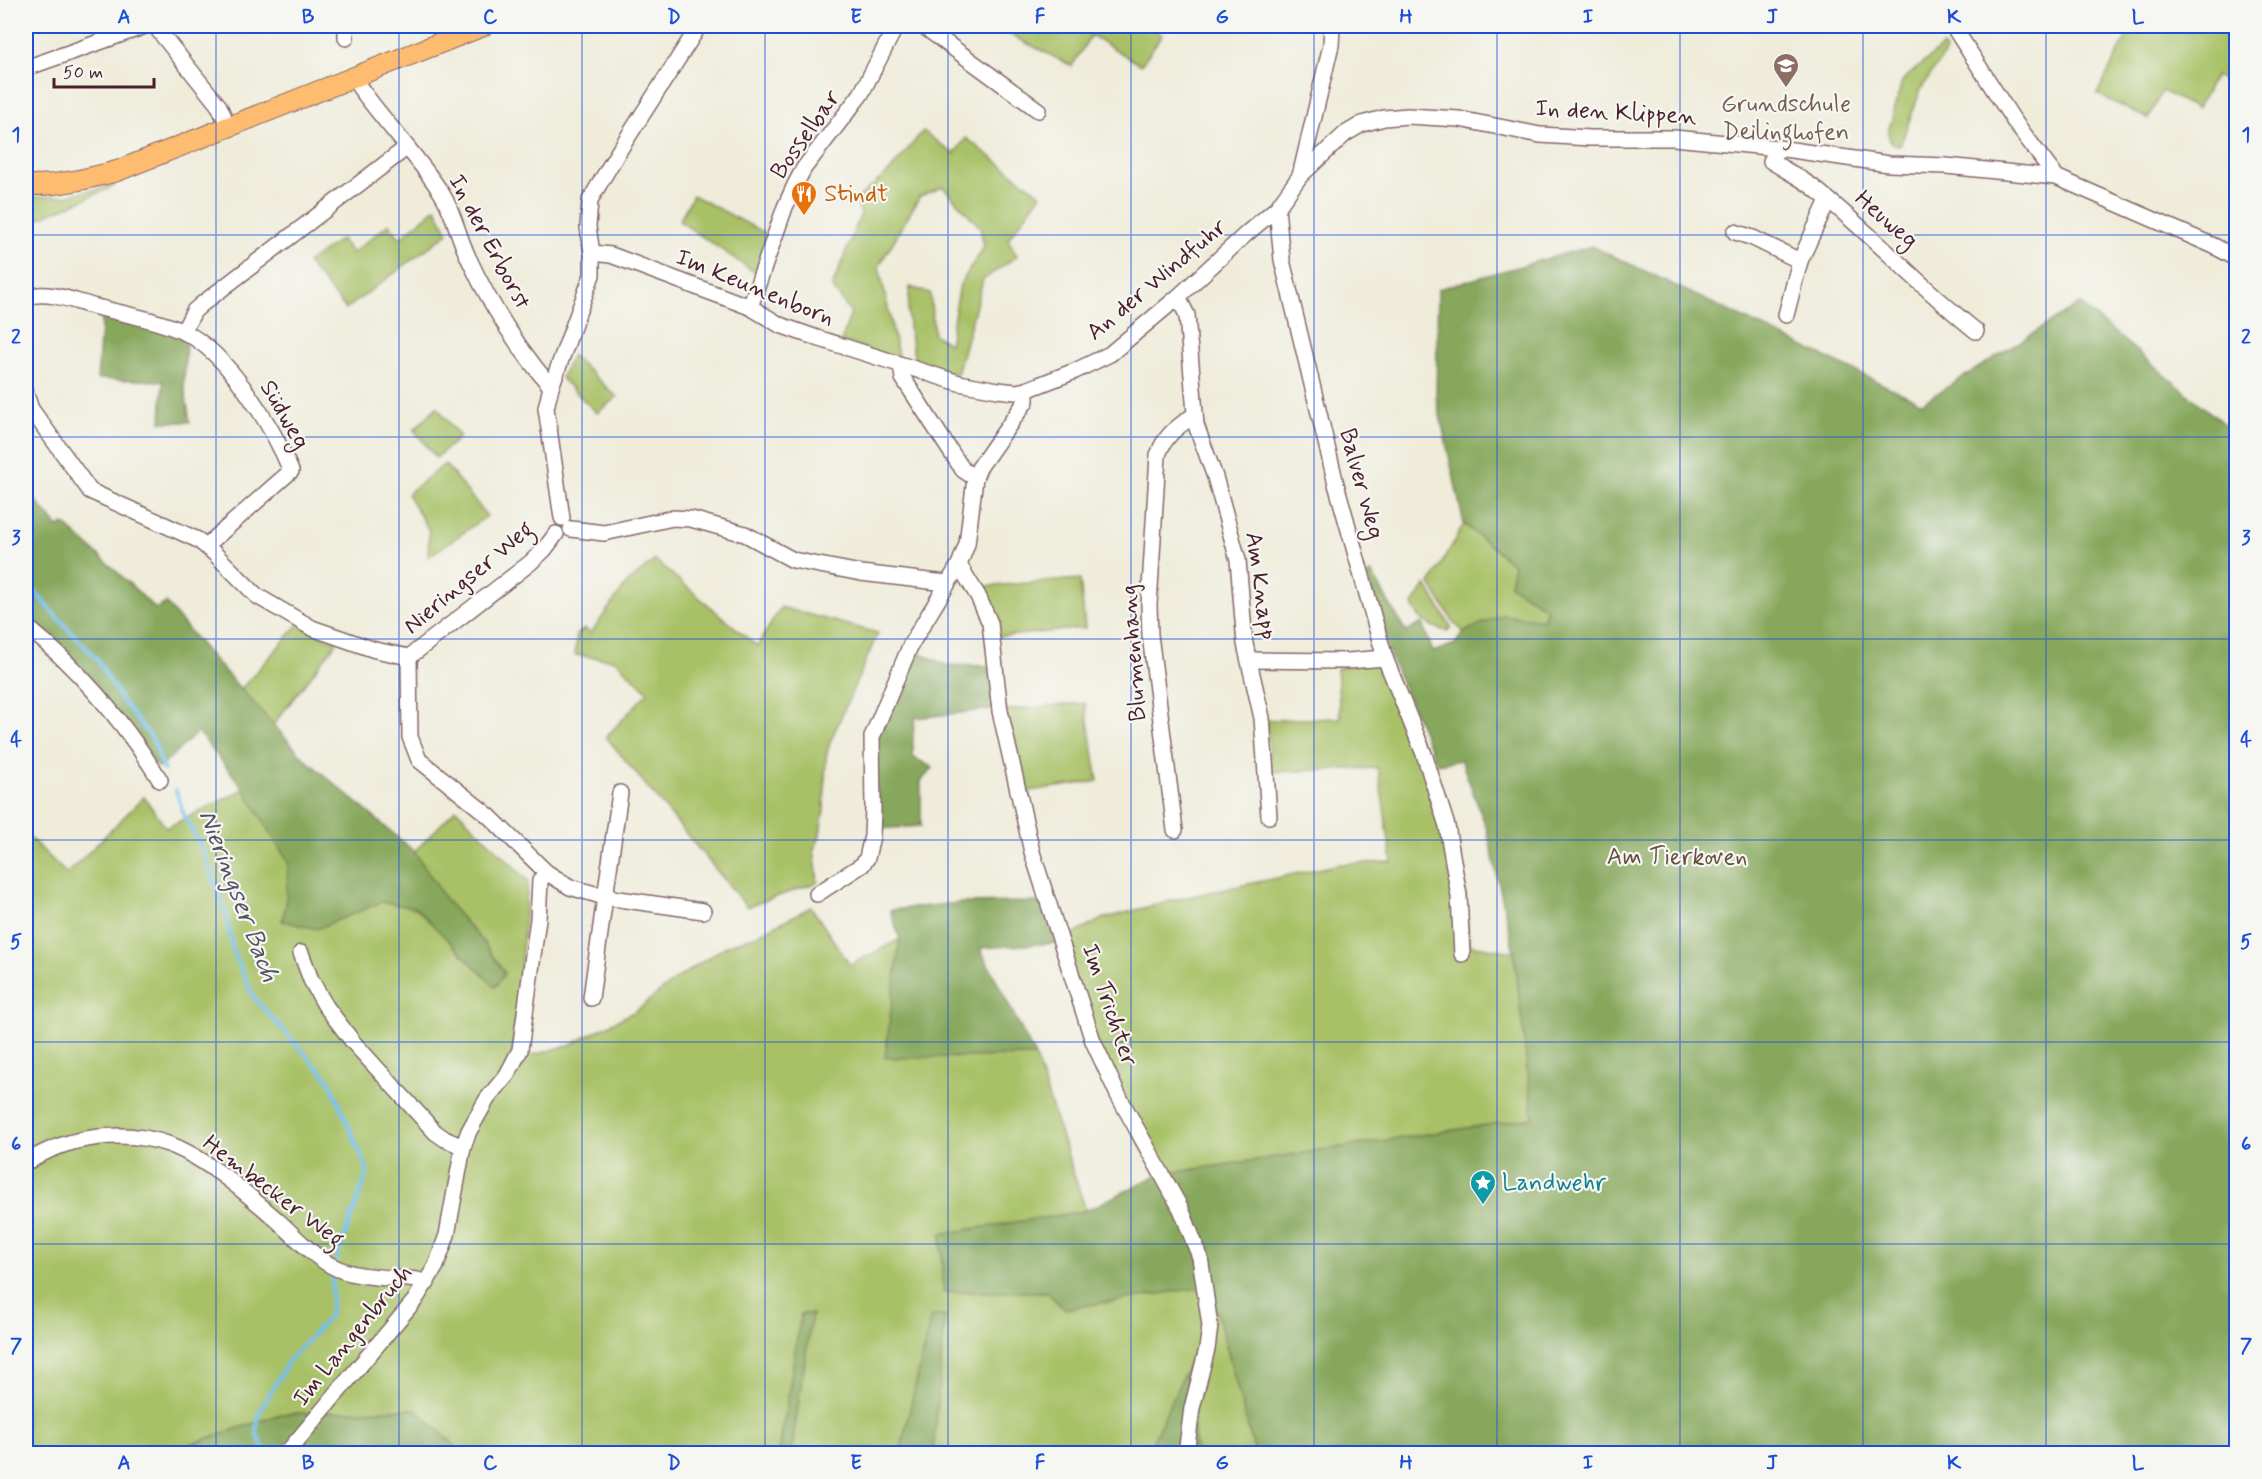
<svg xmlns="http://www.w3.org/2000/svg" width="2262" height="1479" font-family="Mynerve,sans-serif">
<style>
.green{fill:#a8c166;stroke:#797048;stroke-width:1.5}
.forest{fill:#86a75b;stroke:#686343;stroke-width:1.5}
.lines{fill:none;stroke-linecap:round;stroke-linejoin:round}
.stream{stroke:#70bfeb;stroke-width:4}
.minor-casing{stroke:#846768;stroke-width:18}
.major-casing{stroke:#846768;stroke-width:22}
.minor{stroke:#fff;stroke-width:15}
.major{stroke:#febc70;stroke-width:20}
.grid{fill:none;stroke:#1d4ed8;stroke-width:1.5;stroke-opacity:0.55}
.labels{text-anchor:middle;dominant-baseline:central;stroke-width:4.5;stroke-linejoin:round;paint-order:stroke}
.education-label{font-size:24px;fill:#785e54;stroke:#f6f6f2}
.street-label{font-size:24px;fill:#4a1f2b;stroke:#f6f6f2}
.food-label{font-size:24px;fill:#c56008;stroke:#f6f6f2;text-anchor:start}
.park-label{font-size:24px;fill:#66503d;stroke:#f6f6f2}
.culture-label{font-size:24px;fill:#0d838f;stroke:#f6f6f2;text-anchor:start}
.water-label{font-size:26px;font-style:italic;fill:#554f65;stroke:#f6f6f2}
.neatline{fill:none;stroke:#1d4ed8;stroke-width:2}
.grid-label{font-size:20px;text-anchor:middle;font-weight:bold;fill:#1d4ed8}
</style>
<rect width="100%" height="100%" fill="#f6f6f2"/>
<filter id="ink" filterUnits="userSpaceOnUse"><feTurbulence type="fractalNoise" baseFrequency=".0167" numOctaves="2"/><feDisplacementMap in="SourceGraphic" scale="12" xChannelSelector="R" yChannelSelector="G"/><feConvolveMatrix kernelMatrix="1 2 1 2 8 2 1 2 1" color-interpolation-filters="sRGB"/></filter>
<filter id="wash" filterUnits="userSpaceOnUse"><feTurbulence type="fractalNoise" baseFrequency=".008" numOctaves="4" result="noise"/><feDisplacementMap in="SourceGraphic" scale="24" xChannelSelector="R" yChannelSelector="G"/><feGaussianBlur stdDeviation="1.35" result="paint"/><feColorMatrix in="noise" values="0 0 0 0 0 0 0 0 0 0 0 0 0 0 0 0 0 1.4 0 .05"/><feComposite in="paint" operator="in"/></filter>
<g filter="url(#wash)">
<rect width="100%" height="100%" fill="#efecda"/>
<g class="green">
<polygon points="993,26 1149,26 1162,35 1141,65 1091,35 1072,66"/>
<polygon points="2132,26 2236,26 2236,86 2215,76 2197,109 2162,91 2148,119 2097,94"/>
<polygon points="1943,46 1946,52 1921,89 1900,146 1891,143 1888,133 1902,81"/>
<path d="M923,131L954,154L966,138L1041,195L1008,239L1017,256L983,280L957,374L916,363C909,336 906,315 910,287L930,293L934,334L949,344L960,284L984,247L980,227L943,187L920,196L879,266L899,360L841,341L851,313L832,287L861,213L855,200L889,172Z"/>
<polygon points="113,185 115,186 26,224 26,197 64,196"/>
<polygon points="693,195 769,235 756,273 679,221"/>
<polygon points="436,208 448,233 346,309 307,263 341,239 352,253 389,224 400,238"/>
<polygon points="572,355 617,397 597,413 561,378"/>
<polygon points="437,407 460,437 436,458 414,430"/>
<polygon points="445,464 487,516 428,557 429,530 407,494"/>
<polygon points="1464,524 1514,565 1510,585 1547,609 1543,620 1502,615 1464,632 1454,623 1430,584"/>
<polygon points="655,560 757,646 781,607 878,633 830,742 826,757 824,810 819,839 814,849 818,882 747,907 606,737 648,692 615,660 575,655 577,634 585,629 591,633 626,584"/>
<polygon points="1080,579 1085,628 996,637 978,587"/>
<path d="M1426,585L1451,627L1447,631C1433,628 1416,620 1413,604Z"/>
<polygon points="298,625 337,642 273,725 241,689"/>
<polygon points="1384,661 1449,812 1465,884 1469,945 1514,952 1533,1118 1157,1175 1089,1048 1065,939 1102,919 1174,900 1341,864 1392,862 1378,768 1271,772 1267,720 1340,718 1337,668"/>
<polygon points="1085,703 1098,781 1023,792 1006,710"/>
<polygon points="304,759 414,852 456,809 528,881 513,1056 534,1055 572,1044 637,1010 676,979 726,946 757,935 811,907 850,965 900,939 886,1057 1035,1056 1086,1211 941,1234 943,1292 1047,1292 1064,1309 1210,1286 1255,1453 791,1453 811,1314 801,1314 779,1453 463,1453 415,1409 281,1414 176,1449 170,1453 26,1453 26,834 67,874 144,797 166,828"/>
</g>
<g class="forest">
<polygon points="1592,246 1922,403 2080,304 2236,434 2236,1453 1255,1453 1210,1286 1064,1309 1047,1292 943,1292 941,1234 1086,1211 1157,1175 1533,1118 1514,952 1487,830 1461,760 1437,764 1389,654 1367,576 1371,572 1406,632 1422,623 1433,652 1455,644 1464,632 1502,615 1543,620 1547,609 1510,585 1514,565 1464,524 1436,397 1438,289"/>
<polygon points="102,314 166,332 186,340 184,384 190,422 161,422 163,381 97,379"/>
<polygon points="26,489 58,527 64,524 113,568 156,609 166,603 207,652 304,758 415,852 446,900 483,942 505,973 495,987 416,908 381,902 317,929 282,921 286,904 288,862 244,789 198,732 159,768 72,663 26,618 26,608 30,596 26,591"/>
<polygon points="914,650 946,665 988,666 995,709 915,718 913,734 913,757 933,768 921,781 921,826 877,829 875,740"/>
<polygon points="1040,902 1056,943 980,948 1035,1056 885,1058 900,939 890,910 959,903"/>
<polygon points="801,1314 812,1314 791,1453 779,1453"/>
<polygon points="931,1316 945,1316 933,1453 900,1453"/>
<polygon points="1193,1354 1201,1357 1193,1385 1195,1453 1147,1454"/>
<polygon points="415,1409 463,1453 170,1454 176,1449 281,1414"/>
</g>
<g class="lines">
<g class="stream">
<polyline points="26,581 55,615 97,659 122,701 152,738 164,770"/>
<polyline points="176,790 183,813 205,855 225,911 233,951 254,998 329,1080 368,1171 335,1263"/>
<polyline points="265,1453 256,1430 260,1411 289,1360 329,1317 331,1307 333,1271"/>
</g>
</g>
</g>
<g filter="url(#ink)">
<g class="lines">
<defs>
<g id="minor">
<polyline points="155,26 219,106 229,128"/>
<polyline points="923,26 1038,110"/>
<polyline points="1953,26 2014,121 2056,177 2214,246 2236,258"/>
<polyline points="346,38 346,26"/>
<polyline points="26,68 145,26"/>
<path d="M353,78C380,118 416,153 442,194C454,213 458,236 468,257C489,303 518,348 551,387"/>
<path d="M1778,148L1771,161C1785,170 1801,178 1814,188C1871,233 1919,286 1976,331"/>
<polyline points="1300,176 1345,134 1362,124 1384,118 1408,116 1459,119 1540,135 1590,138 1674,138 1778,148 1889,164 1946,166 2056,177"/>
<polyline points="1277,208 1282,260 1336,484 1385,658 1424,754 1447,826 1459,896 1462,954"/>
<polyline points="1735,232 1753,238 1800,261 1828,200"/>
<polyline points="592,253 611,255 750,307 780,325 817,338 959,383 998,390 1016,392 1026,390"/>
<path d="M26,297C49,290 73,301 96,307C125,314 157,320 184,332C228,353 273,427 291,471L206,546"/>
<polyline points="1178,297 1187,315 1196,425 1215,477 1238,560 1245,644 1262,718 1269,816"/>
<polyline points="750,307 785,207 795,185 804,168 861,94 896,26"/>
<polyline points="1786,315 1800,261"/>
<polyline points="183,332 194,311 202,304 406,148"/>
<polyline points="901,365 903,378 947,446 963,470 975,478"/>
<polyline points="26,394 31,409 90,491 198,540 214,553 257,596 312,628 375,650 409,657 410,737 419,760 489,816 546,872 570,887 605,897 591,998"/>
<polyline points="562,518 546,408 551,387 592,275 592,253 588,227 590,200 617,154 699,26"/>
<polyline points="571,529 604,533 673,518 691,519 745,534 793,560 861,573 946,583"/>
<polyline points="959,565 978,596 990,623 1000,711 1032,852 1093,1041 1118,1095 1181,1209 1200,1257 1210,1326 1207,1349 1192,1408 1186,1454"/>
<path d="M26,626C79,669 124,722 160,780"/>
<polyline points="409,657 530,563 544,550 556,534"/>
<polyline points="1249,660 1348,661 1385,658"/>
<polyline points="620,793 605,897 703,911"/>
<path d="M1175,830L1150,635L1149,605L1158,455C1165,434 1178,427 1194,415"/>
<polyline points="817,894 862,865 867,858 872,836 873,808 872,737 911,644 959,565 967,544 975,478 979,468 1026,401 1026,390 1075,371 1110,354 1178,297 1246,234 1277,208 1300,176 1331,45 1332,26"/>
<polyline points="301,953 311,980 325,1005 353,1042 435,1132 445,1139 463,1147"/>
<path d="M26,1163C66,1136 124,1128 171,1145C207,1159 246,1193 276,1219C293,1234 311,1255 332,1266C356,1279 391,1277 417,1280L427,1283"/>
<polyline points="283,1454 290,1449 415,1300 436,1266 447,1235 463,1147 469,1131 487,1099 507,1075 520,1050 538,919 540,881 546,872"/>
</g>
<path id="major" d="M26,185C57,186 87,179 117,171L483,26"/>
</defs>
<use href="#minor" class="minor-casing"/>
<use href="#major" class="major-casing"/>
<use href="#minor" class="minor"/>
<use href="#major" class="major"/>
</g>
</g>
<path class="grid" d="M216,26V1454M399,26V1454M582,26V1454M765,26V1454M948,26V1454M1131,26V1454M1314,26V1454M1497,26V1454M1680,26V1454M1863,26V1454M2046,26V1454M26,235H2236M26,437H2236M26,639H2236M26,840H2236M26,1042H2236M26,1244H2236"/>
<defs>
<symbol id="school-pin" viewBox="-11 -11 22 30"><path d="M0 17L-7.5 6A9.5 9.5 0 1 1 7.5 6Z" fill="#8d6e63" stroke="#f6f6f2"/><path d="M0-5L7-2L0 1L-7-2ZM-4 1L0 2.5L4 1V4Q0 6-4 4Z" fill="#fff"/></symbol>
<symbol id="restaurant-pin" viewBox="-11 -11 22 30"><path d="M0 17L-7.5 6A9.5 9.5 0 1 1 7.5 6Z" fill="#e8710a" stroke="#f6f6f2"/><path d="M-5-6h1v4h1v-4h1v4h1v-4h1v5L-1.5 .5V6h-2V.5L-5-1ZM5-6V6H3V1.5H1.5Q1.5-4 5-6Z" fill="#fff"/></symbol>
<symbol id="sight-pin" viewBox="-11 -11 22 30"><path d="M0 17L-7.5 6A9.5 9.5 0 1 1 7.5 6Z" fill="#0f9aa8" stroke="#f6f6f2"/><path d="M0-6L1.8-2.2L6-1.7L2.9 1.2L3.7 5.4L0 3.3L-3.7 5.4L-2.9 1.2L-6-1.7L-1.8-2.2Z" fill="#fff"/></symbol>
</defs>
<g fill-rule="evenodd">
<use href="#school-pin" x="1771" y="51" width="30" height="40"/>
<use href="#restaurant-pin" x="789" y="179" width="30" height="40"/>
<use href="#sight-pin" x="1468" y="1168" width="30" height="40"/>
</g>
<g class="labels">
<g class="education-label">
<text x="1786" y="104">Grundschule<tspan x="1786" dy="28">Deilinghofen</tspan></text>
</g>
<g class="street-label">
<text transform="translate(1616 113) rotate(3)">In den Klippen</text>
<text transform="translate(806 135) rotate(-55)">Bosselbar</text>
<text transform="translate(1886 220) rotate(41)">Heuweg</text>
<text transform="translate(489 242) rotate(62)">In der Erborst</text>
<text transform="translate(1157 280) rotate(-40)">An der Windfuhr</text>
<text transform="translate(755 288) rotate(22)">Im Keunenborn</text>
<text transform="translate(284 415) rotate(60)">Südweg</text>
<text transform="translate(1361 484) rotate(75)">Balver Weg</text>
<text transform="translate(469 578) rotate(-40)">Nieringser Weg</text>
<text transform="translate(1260 586) rotate(82)">Am Knapp</text>
<text transform="translate(1134 653) rotate(-94)">Blumenhang</text>
<text transform="translate(1109 1005) rotate(71)">Im Trichter</text>
<text transform="translate(273 1192) rotate(37)">Hembecker Weg</text>
<text transform="translate(353 1336) rotate(-51)">Im Langenbruch</text>
</g>
<g class="food-label">
<text x="824" y="194">Stindt</text>
</g>
<g class="park-label">
<text x="1677" y="857">Am Tierkoven</text>
</g>
<g class="culture-label">
<text x="1502" y="1183">Landwehr</text>
</g>
<g class="water-label">
<text transform="translate(238 896) rotate(69)">Nieringser Bach</text>
</g>
</g>
<rect width="2262" height="1479" fill="none" stroke="#f6f6f2" stroke-width="66"/>
<path d="M54 78v9h100v-9" fill="none" stroke="#4a1f2b" stroke-width="3"/>
<text x="63" y="78" font-size="18" fill="#4a1f2b" stroke="#f6f6f2" stroke-width="4.5" paint-order="stroke">50 m</text>
<rect x="33" y="33" width="2196" height="1413" class="neatline"/>
<g class="grid-label">
<text x="124" y="23">A</text>
<text x="308" y="23">B</text>
<text x="490" y="23">C</text>
<text x="674" y="23">D</text>
<text x="856" y="23">E</text>
<text x="1040" y="23">F</text>
<text x="1222" y="23">G</text>
<text x="1406" y="23">H</text>
<text x="1588" y="23">I</text>
<text x="1772" y="23">J</text>
<text x="1954" y="23">K</text>
<text x="2138" y="23">L</text>
<text x="16" y="141">1</text>
<text x="2246" y="141">1</text>
<text x="16" y="343">2</text>
<text x="2246" y="343">2</text>
<text x="16" y="544">3</text>
<text x="2246" y="544">3</text>
<text x="16" y="746">4</text>
<text x="2246" y="746">4</text>
<text x="16" y="948">5</text>
<text x="2246" y="948">5</text>
<text x="16" y="1150">6</text>
<text x="2246" y="1150">6</text>
<text x="16" y="1352">7</text>
<text x="2246" y="1352">7</text>
<text x="124" y="1469">A</text>
<text x="308" y="1469">B</text>
<text x="490" y="1469">C</text>
<text x="674" y="1469">D</text>
<text x="856" y="1469">E</text>
<text x="1040" y="1469">F</text>
<text x="1222" y="1469">G</text>
<text x="1406" y="1469">H</text>
<text x="1588" y="1469">I</text>
<text x="1772" y="1469">J</text>
<text x="1954" y="1469">K</text>
<text x="2138" y="1469">L</text>
</g>
</svg>
